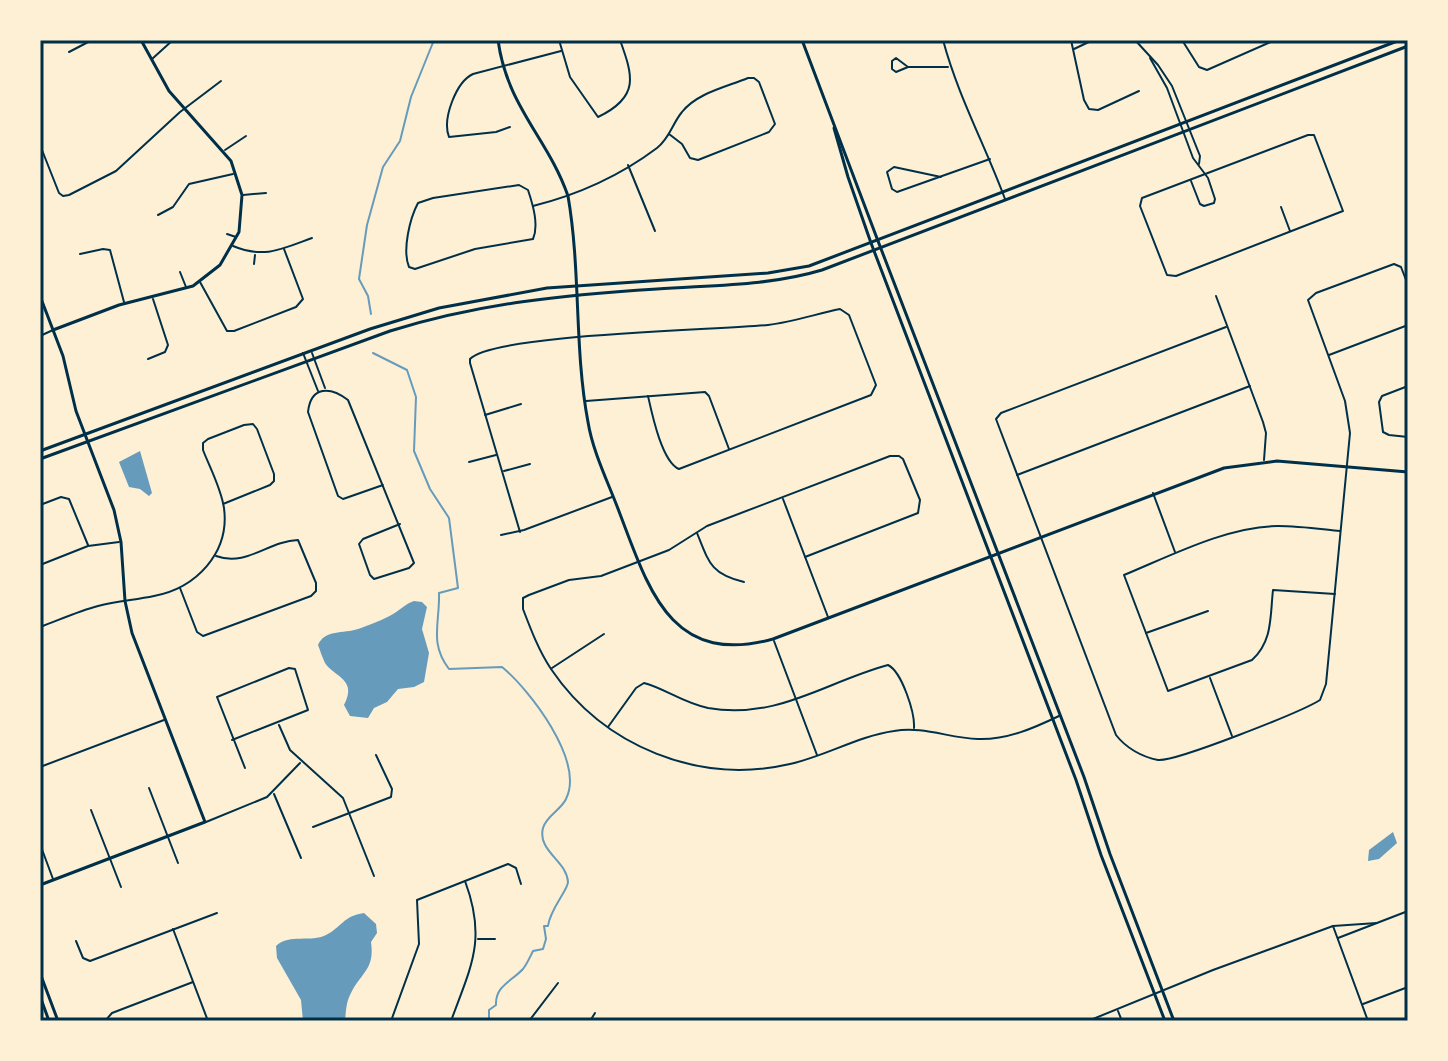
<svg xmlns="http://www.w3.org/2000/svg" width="1448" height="1061" font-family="'Roboto Condensed',sans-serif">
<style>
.water{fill:#669bbc}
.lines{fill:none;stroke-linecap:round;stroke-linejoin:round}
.stream{stroke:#669bbc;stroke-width:2}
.minor{stroke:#003049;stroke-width:2}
.tertiary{stroke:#003049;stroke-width:3}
.secondary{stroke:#003049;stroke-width:3}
.neatline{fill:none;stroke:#003049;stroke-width:3}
</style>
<rect width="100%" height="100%" fill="#fdf0d5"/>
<g class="water">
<polygon points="140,451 152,493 149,496 140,489 129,487 119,462"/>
<path d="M414,601L422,602L427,607L422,629L429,653L424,682L414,687L398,689L387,702L374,708L368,718L350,716L344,705C358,679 334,677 325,663C322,657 320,650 318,645C325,629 343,634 358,629C367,626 385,619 393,614C400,610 405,604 414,601Z"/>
<polygon points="1393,832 1397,843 1379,859 1368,861 1369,850"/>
<path d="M364,913L376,924L377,933L371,942C375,970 361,972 350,995C346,1003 346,1012 345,1021H303L301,1000L277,958L276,946C290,933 311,943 326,935C342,927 343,916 364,913Z"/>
</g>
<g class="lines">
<g class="stream">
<polyline points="371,314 368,296 359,279 367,225 383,167 400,141 411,97 434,40"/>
<path d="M373,353L407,370L416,397L414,451L430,489L449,518L458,588L439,593C440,623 429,643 449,669L502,667C529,689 585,761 566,799C561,810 546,816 543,828C537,851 567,861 568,882C568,890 550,909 548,926H544L546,939L543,949L533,951C530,957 527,964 523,969C512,981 495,986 496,1005L489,1010V1021"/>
</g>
<g class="minor">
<path d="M559,40L570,77L598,117C640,97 633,76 620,40"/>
<polyline points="693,40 694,40"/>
<path d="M943,40C958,96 985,145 1005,199"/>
<polyline points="1071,40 1084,100 1089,109 1098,110 1139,91"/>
<polyline points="1135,40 1158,65 1172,86 1200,156 1199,164"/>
<polyline points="1182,40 1199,67 1207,70 1275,40"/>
<polyline points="1074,49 1093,40"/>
<polyline points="69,52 92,40"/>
<polyline points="1150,58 1167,88 1193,158 1208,178 1215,199 1214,203 1204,206 1200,204 1191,181"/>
<polyline points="152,59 173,40"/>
<polyline points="908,67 896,58 892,61 892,69 896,72 908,67 948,67"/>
<path d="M510,127L496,132L449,137C442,119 456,82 473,74L561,51"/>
<polygon points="1308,135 1314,135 1343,211 1176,276 1167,275 1140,206 1142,198"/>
<polyline points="40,145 59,193 63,196 69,195 116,171 180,112 221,81"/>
<polyline points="225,150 246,136"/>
<polyline points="628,165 655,231"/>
<path d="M941,177L894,167L887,172L892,189L897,192C928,181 959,170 990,159"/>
<path d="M519,185L528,190C533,205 539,225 533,239L475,249L415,269L409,267C402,250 410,218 418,203L433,198Z"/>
<polyline points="243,195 266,193"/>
<path d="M533,206C577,195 621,175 657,148C670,138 672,124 682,112C697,93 726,87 748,78H754L759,82L775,124L769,132L698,160L690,158L682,144L669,134"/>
<polyline points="1281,207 1290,231"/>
<polyline points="158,215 173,207 189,184 233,174"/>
<polyline points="227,234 236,237"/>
<path d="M233,246C264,259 282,249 312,238"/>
<polyline points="80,254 103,249 110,250 124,302"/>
<polyline points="254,264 255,255"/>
<polyline points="180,272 186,287"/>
<polyline points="200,282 227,331 234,331 296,307 303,299 284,249"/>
<polyline points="1216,296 1263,422 1266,433 1264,460"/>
<path d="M1226,327L1001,413L996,419L1116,735C1126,748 1142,757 1158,760C1175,762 1301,712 1320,700L1326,684L1350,433L1345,401L1308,300L1316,293L1394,264L1401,267L1408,285"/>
<polyline points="40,336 53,330"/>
<polyline points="303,353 318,391"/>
<polyline points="312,353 325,388"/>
<polyline points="1329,355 1408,325"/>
<polyline points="148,359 165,352 168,345 153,299"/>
<polyline points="1408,386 1382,396 1379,402 1383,432 1389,435 1408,437"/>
<polyline points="586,401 705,392 709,396 729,449"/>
<polyline points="485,415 521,404"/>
<polyline points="469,462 496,455"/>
<polyline points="504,471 530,464"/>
<polyline points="1017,475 1250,386"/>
<path d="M383,485L343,499L338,496L308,412C311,385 331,387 348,400L414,563L409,568L374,579L370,575L359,544L363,539L400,524"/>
<polyline points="1153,493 1175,552"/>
<polyline points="783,499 828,617"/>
<polyline points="40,505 61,497 69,499 88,545"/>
<path d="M520,532L470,363V359C492,334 721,330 768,325C793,322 816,314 840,309L849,315L876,385L871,395L679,469C662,462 652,414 648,396"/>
<path d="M697,533C709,563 711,574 744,582"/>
<polyline points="501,535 524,530 612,497"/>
<path d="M805,557L918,513L920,500L903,459L899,456H890L707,526L669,550L601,576L569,580L529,595L523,598V609C531,630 539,651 551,669C604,747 699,785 790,764C826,756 858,736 894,731C923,726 949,738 978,739C1007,740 1034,728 1059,716"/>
<polyline points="40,565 88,546 119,542"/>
<path d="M180,588L197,632L203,636L311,596L316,591V583L298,540C268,541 247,567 216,556"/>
<path d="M1335,594L1273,590C1270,616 1273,641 1252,660L1168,691L1124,575C1170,556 1228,526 1278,526C1299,526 1320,529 1340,531"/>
<path d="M40,627C59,620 79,611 98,606C117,601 135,600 154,596C196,588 230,553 224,508C221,488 210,468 203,450V443L208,439L244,425L253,424L257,429L274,474V481L270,485L223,504"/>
<polyline points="1146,633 1208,611"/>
<polyline points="774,641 817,755"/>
<polyline points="552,668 604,634"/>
<polyline points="1210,678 1232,736"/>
<polyline points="279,725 290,750 343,798 374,876"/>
<path d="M608,727L636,688L644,683C664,688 683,703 708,708C778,720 825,682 888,665C902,672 915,713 914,728"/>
<polyline points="232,740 308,710 295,669 289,668 217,697 245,768"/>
<polyline points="40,767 164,720"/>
<polyline points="149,788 178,863"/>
<polyline points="274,794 301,858"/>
<polyline points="91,810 121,887"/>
<polyline points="206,822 267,797 300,763"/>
<polyline points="313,827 391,797 392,789 376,755"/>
<polyline points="40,844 53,879"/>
<polyline points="1333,926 1368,1021"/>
<polyline points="173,929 208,1021"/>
<polyline points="1338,938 1408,911"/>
<polyline points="478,939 495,939"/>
<polyline points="76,941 83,958 90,961 217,913"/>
<polyline points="1363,1004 1408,987"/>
<polyline points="1118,1011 1122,1021"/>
<polyline points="105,1021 112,1013 193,982"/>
<polyline points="391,1021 419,944 417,900 508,864 516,868 521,884"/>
<path d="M451,1021C471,966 487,940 465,881"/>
<polyline points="529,1021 558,983"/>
<polyline points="590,1021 595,1013"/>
<polyline points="1088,1021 1213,970 1333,926 1377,923"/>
</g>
<g class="tertiary">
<path d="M498,40C507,107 548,138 568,196C581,271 574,348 588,422C593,453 609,484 620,514C649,590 671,667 773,639L1224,468L1277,461L1408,472"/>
<polyline points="802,40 878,241"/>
<polyline points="834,128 848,177 871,243"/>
<polyline points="40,296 63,356 76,411 114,510 121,542 125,601 132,633 205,822 40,885"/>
<polyline points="53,330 119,305 193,286 220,265 239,232 242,195 231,161 169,91 141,40"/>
</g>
<g class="secondary">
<polyline points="878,241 1084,777 1110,854 1174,1021"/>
<polyline points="871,243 1076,780 1101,855 1165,1021"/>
<polyline points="40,451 370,329 439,308 547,288 768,273 809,266 1400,40"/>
<path d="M40,459L390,331C481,303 563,295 657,289C712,285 769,286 822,270L1408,46"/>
<polyline points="40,973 58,1021"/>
<polyline points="40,996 49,1021"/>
</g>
</g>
<rect width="1448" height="1061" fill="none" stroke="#fdf0d5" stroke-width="84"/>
<rect x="42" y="42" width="1364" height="977" class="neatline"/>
</svg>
